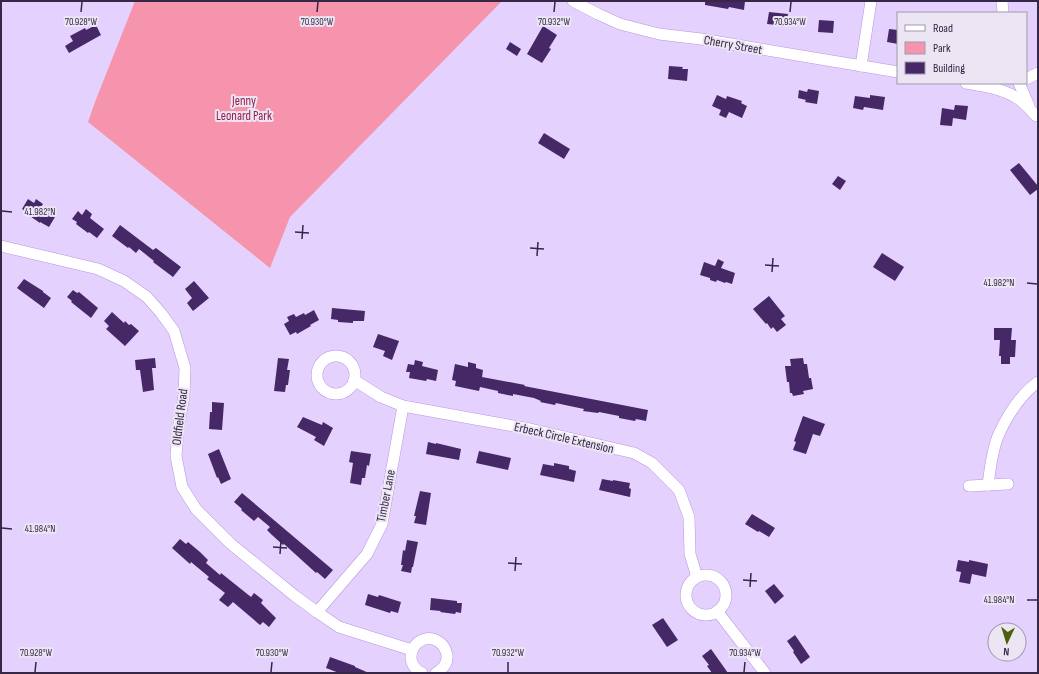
<svg xmlns="http://www.w3.org/2000/svg" width="1039" height="674" font-family="'Sofia Sans Condensed',sans-serif">
<style>
.green{fill:#f594ac}
.building{fill:#472867}
.lines{fill:none;stroke-linecap:round;stroke-linejoin:round}
.minor-casing{stroke:#b797df;stroke-width:12}
.minor{stroke:#fff;stroke-width:11}
.ticks{fill:none;stroke:#352745;stroke-width:1.5}
.labels{text-anchor:middle;dominant-baseline:central;stroke-width:4;stroke-linejoin:round;paint-order:stroke}
.street-label{font-size:13px;fill:#352745;stroke:#ebe5f4}
.park-label{font-size:13px;fill:#971d4b;stroke:#ebe5f4}
.ticks-label{font-size:10px;text-anchor:middle;fill:#352745;stroke:#ebe5f4;stroke-width:4;stroke-linejoin:round;paint-order:stroke}
</style>
<rect width="100%" height="100%" fill="#e4d1fe"/>
<polygon class="green" points="135,1 502,1 290,217 270,268 88,122 95,102"/>
<g class="building">
<polygon points="705,1 745,1 744,10 729,7 728,9 705,5"/>
<polygon points="769,12 788,14 786,27 777,26 777,25 767,24"/>
<polygon points="819,20 834,21 833,33 818,32"/>
<polygon points="96,25 101,35 69,53 65,46 73,41 70,36 85,28 86,30"/>
<polygon points="543,26 557,35 549,48 551,49 542,63 527,54"/>
<polygon points="889,29 898,30 898,44 887,42"/>
<polygon points="510,42 521,49 517,56 506,49"/>
<polygon points="669,66 683,67 682,69 688,69 687,81 668,79"/>
<polygon points="808,89 819,91 817,104 805,102 806,100 798,98 799,90 807,92"/>
<polygon points="717,95 726,99 727,96 742,101 741,103 747,106 742,118 729,112 726,118 719,115 721,110 712,106"/>
<polygon points="870,95 885,97 883,110 864,107 863,110 853,108 855,96 870,98"/>
<polygon points="955,105 968,106 966,120 953,118 952,126 940,125 942,108 954,110"/>
<polygon points="544,133 570,149 564,159 538,143"/>
<polygon points="1019,163 1038,186 1038,189 1030,195 1010,170"/>
<polygon points="838,176 846,181 840,190 832,184"/>
<polygon points="28,199 34,203 36,199 43,204 41,207 55,217 49,227 40,222 40,223 27,214 28,213 22,209"/>
<polygon points="86,209 92,214 90,218 104,229 97,238 89,232 88,233 76,224 77,222 72,219 78,211 82,215"/>
<polygon points="120,225 153,250 156,248 181,267 173,277 153,262 154,261 139,249 136,253 129,247 128,248 112,236"/>
<polygon points="882,253 904,267 895,281 873,267"/>
<polygon points="718,259 724,262 721,268 735,273 732,284 726,282 725,283 717,280 716,282 710,280 710,278 700,275 704,262 715,266"/>
<polygon points="24,279 43,291 43,292 51,298 44,308 17,288"/>
<polygon points="194,281 209,298 193,311 187,303 192,298 185,289"/>
<polygon points="73,290 77,293 79,292 98,308 91,318 71,302 72,301 67,297"/>
<polygon points="769,296 785,316 781,319 786,325 777,332 773,327 771,329 767,323 766,324 753,309"/>
<polygon points="332,308 365,311 364,321 353,321 353,323 338,322 338,320 331,319"/>
<polygon points="314,310 319,320 310,325 311,326 297,334 296,332 290,335 284,324 289,321 287,317 294,314 296,317 304,313 305,315"/>
<polygon points="112,312 124,323 125,321 129,325 131,324 139,331 125,346 106,329 109,326 104,321"/>
<polygon points="994,328 1012,328 1011,340 1016,340 1015,357 1010,357 1010,364 1001,364 1001,356 999,356 1000,340 994,340"/>
<polygon points="378,334 399,341 392,360 383,356 385,351 373,347"/>
<polygon points="155,358 156,368 152,368 154,390 143,392 140,370 136,370 135,360"/>
<polygon points="278,358 289,359 287,370 290,370 288,385 286,385 285,392 274,391"/>
<polygon points="803,358 804,364 807,364 809,378 811,378 813,389 803,391 804,394 793,396 792,393 790,393 789,382 787,382 785,366 791,366 790,359"/>
<polygon points="415,360 423,362 422,366 438,370 436,381 427,379 426,381 409,378 410,372 406,372 408,364 414,365"/>
<polygon points="468,362 476,364 476,368 483,370 482,377 525,385 524,386 648,410 646,421 636,419 635,421 619,418 619,416 599,412 598,413 583,411 584,409 565,405 556,403 555,405 540,402 541,401 534,398 513,394 513,396 498,393 498,391 480,387 479,391 455,386 456,381 452,380 455,364 468,367"/>
<polygon points="212,402 224,403 222,430 209,429 210,412 212,412"/>
<polygon points="803,416 825,424 820,436 813,434 806,454 793,450 796,442 794,441"/>
<polygon points="303,417 322,425 323,422 333,428 324,446 314,440 316,437 297,427"/>
<polygon points="428,442 436,444 436,443 461,449 459,460 426,454"/>
<polygon points="219,449 231,479 221,484 218,477 217,478 208,454"/>
<polygon points="351,451 371,454 369,466 367,465 365,478 362,478 361,485 350,483 353,463 349,462"/>
<polygon points="479,451 511,458 508,470 476,463"/>
<polygon points="554,463 569,466 569,469 576,471 574,482 540,475 543,464 554,466"/>
<polygon points="602,479 613,481 613,480 630,483 629,488 631,489 630,497 599,490"/>
<polygon points="420,491 431,493 426,525 414,523 416,516 414,516"/>
<polygon points="242,493 333,570 325,579 317,572 316,573 284,544 283,545 272,535 267,530 270,527 258,517 254,521 241,510 242,509 234,502"/>
<polygon points="752,514 775,528 769,537 759,531 758,532 745,524"/>
<polygon points="180,539 186,544 188,542 200,552 208,560 206,563 220,575 221,573 251,597 254,593 263,600 261,603 276,618 269,627 263,622 260,625 233,602 228,607 219,600 225,593 207,579 209,577 191,562 190,564 172,548"/>
<polygon points="407,540 418,542 413,567 412,567 411,573 401,571 403,565 401,565 403,550 405,551"/>
<polygon points="958,560 969,562 969,560 988,564 986,577 972,574 970,584 959,582 961,572 956,571"/>
<polygon points="774,584 784,596 775,604 765,591"/>
<polygon points="368,594 378,597 379,595 401,602 398,613 391,611 390,613 365,605"/>
<polygon points="431,598 457,601 457,603 462,603 461,613 456,612 455,614 440,612 441,611 430,610"/>
<polygon points="663,618 678,640 667,647 652,625"/>
<polygon points="795,635 810,657 801,664 793,652 794,651 787,641"/>
<polygon points="711,649 728,673 712,673 707,666 709,665 702,656"/>
<polygon points="330,657 355,666 355,667 369,673 339,673 326,668"/>
</g>
<g class="lines">
<defs>
<g id="minor">
<polyline points="573,1 598,14 620,24 659,34 701,39 898,72"/>
<polyline points="1002,1 1003,13"/>
<polyline points="861,66 871,1"/>
<polyline points="1026,79 1038,73"/>
<path d="M966,83C984,86 1005,89 1020,100C1026,105 1031,110 1036,116"/>
<polyline points="1019,83 1029,106"/>
<polyline points="1,246 98,269 124,281 147,297 161,313 174,331 185,368 184,396 178,430 176,456 182,487 196,509 231,544 295,596 317,612 339,627 412,650"/>
<circle cx="336" cy="375" r="19"/>
<polyline points="354,380 381,397 403,406 530,429 634,453 652,463 679,490 689,517 690,554 697,577"/>
<path d="M988,485C990,469 992,451 998,436C1007,416 1020,395 1038,382"/>
<polyline points="969,486 1008,484"/>
<circle cx="706" cy="595" r="20"/>
<polyline points="717,611 765,673"/>
<polyline points="317,612 367,554 382,524 403,406"/>
<path d="M422,673C398,661 418,628 439,642C444,645 446,650 447,655C448,663 443,669 436,673"/>
</g>
</defs>
<use href="#minor" class="minor-casing"/>
<use href="#minor" class="minor"/>
</g>
<path class="ticks" d="M81,12L82,2M317,12L318,2M554,12L555,2M790,12L791,2M2,211L12,212M295,232L309,233M302,239L303,225M530,248L544,249M537,256L538,242M765,265L779,266M772,272L773,258M1027,283L1037,284M2,528L12,529M273,547L287,548M280,554L281,540M508,563L522,564M515,571L516,557M743,580L757,581M750,587L751,573M1027,600H1037M35,672L36,662M271,672L272,662M508,672V662M744,672L745,662"/>
<g class="labels">
<g class="street-label">
<text transform="translate(733 45) rotate(10)">Cherry Street</text>
<text transform="translate(180 417) rotate(-83)">Oldfield Road</text>
<text transform="translate(564 438) rotate(13)">Erbeck Circle Extension</text>
<text transform="translate(386 496) rotate(-79)">Timber Lane</text>
</g>
<g class="park-label">
<text x="244" y="101">Jenny<tspan x="244" dy="15">Leonard Park</tspan></text>
</g>
</g>
<g class="ticks-label">
<text x="81" y="25">70.928°W</text>
<text x="317" y="25">70.930°W</text>
<text x="554" y="25">70.932°W</text>
<text x="790" y="25">70.934°W</text>
<text x="40" y="215">41.982°N</text>
<text x="999" y="286">41.982°N</text>
<text x="40" y="532">41.984°N</text>
<text x="999" y="603">41.984°N</text>
<text x="36" y="656">70.928°W</text>
<text x="272" y="656">70.930°W</text>
<text x="508" y="656">70.932°W</text>
<text x="745" y="656">70.934°W</text>
</g>
<rect width="1039" height="674" fill="none" stroke="#352745" stroke-width="4"/>
<rect x="897" y="12" width="130" height="72" fill="#ebe5f4" stroke="#a299ae"/>
<rect x="905" y="25" width="20" height="6" fill="#ffffff" stroke="#a299ae"/>
<text x="933" y="32" font-size="12" fill="#352745">Road</text>
<rect x="905" y="42" width="20" height="12" fill="#f594ac" stroke="#a299ae"/>
<text x="933" y="52" font-size="12" fill="#352745">Park</text>
<rect x="905" y="62" width="20" height="12" fill="#472867" stroke="#a299ae"/>
<text x="933" y="72" font-size="12" fill="#352745">Building</text>
<g transform="translate(1007 642) rotate(184)"><circle r="19" fill="#ebe5f4" stroke="#a299ae"/>
<path d="M0-3L7 15L0 10L-7 15Z" fill="#4a600b"/>
<text y="-6" font-size="11" font-weight="bold" text-anchor="middle" fill="#352745">N</text>
</g>
</svg>
